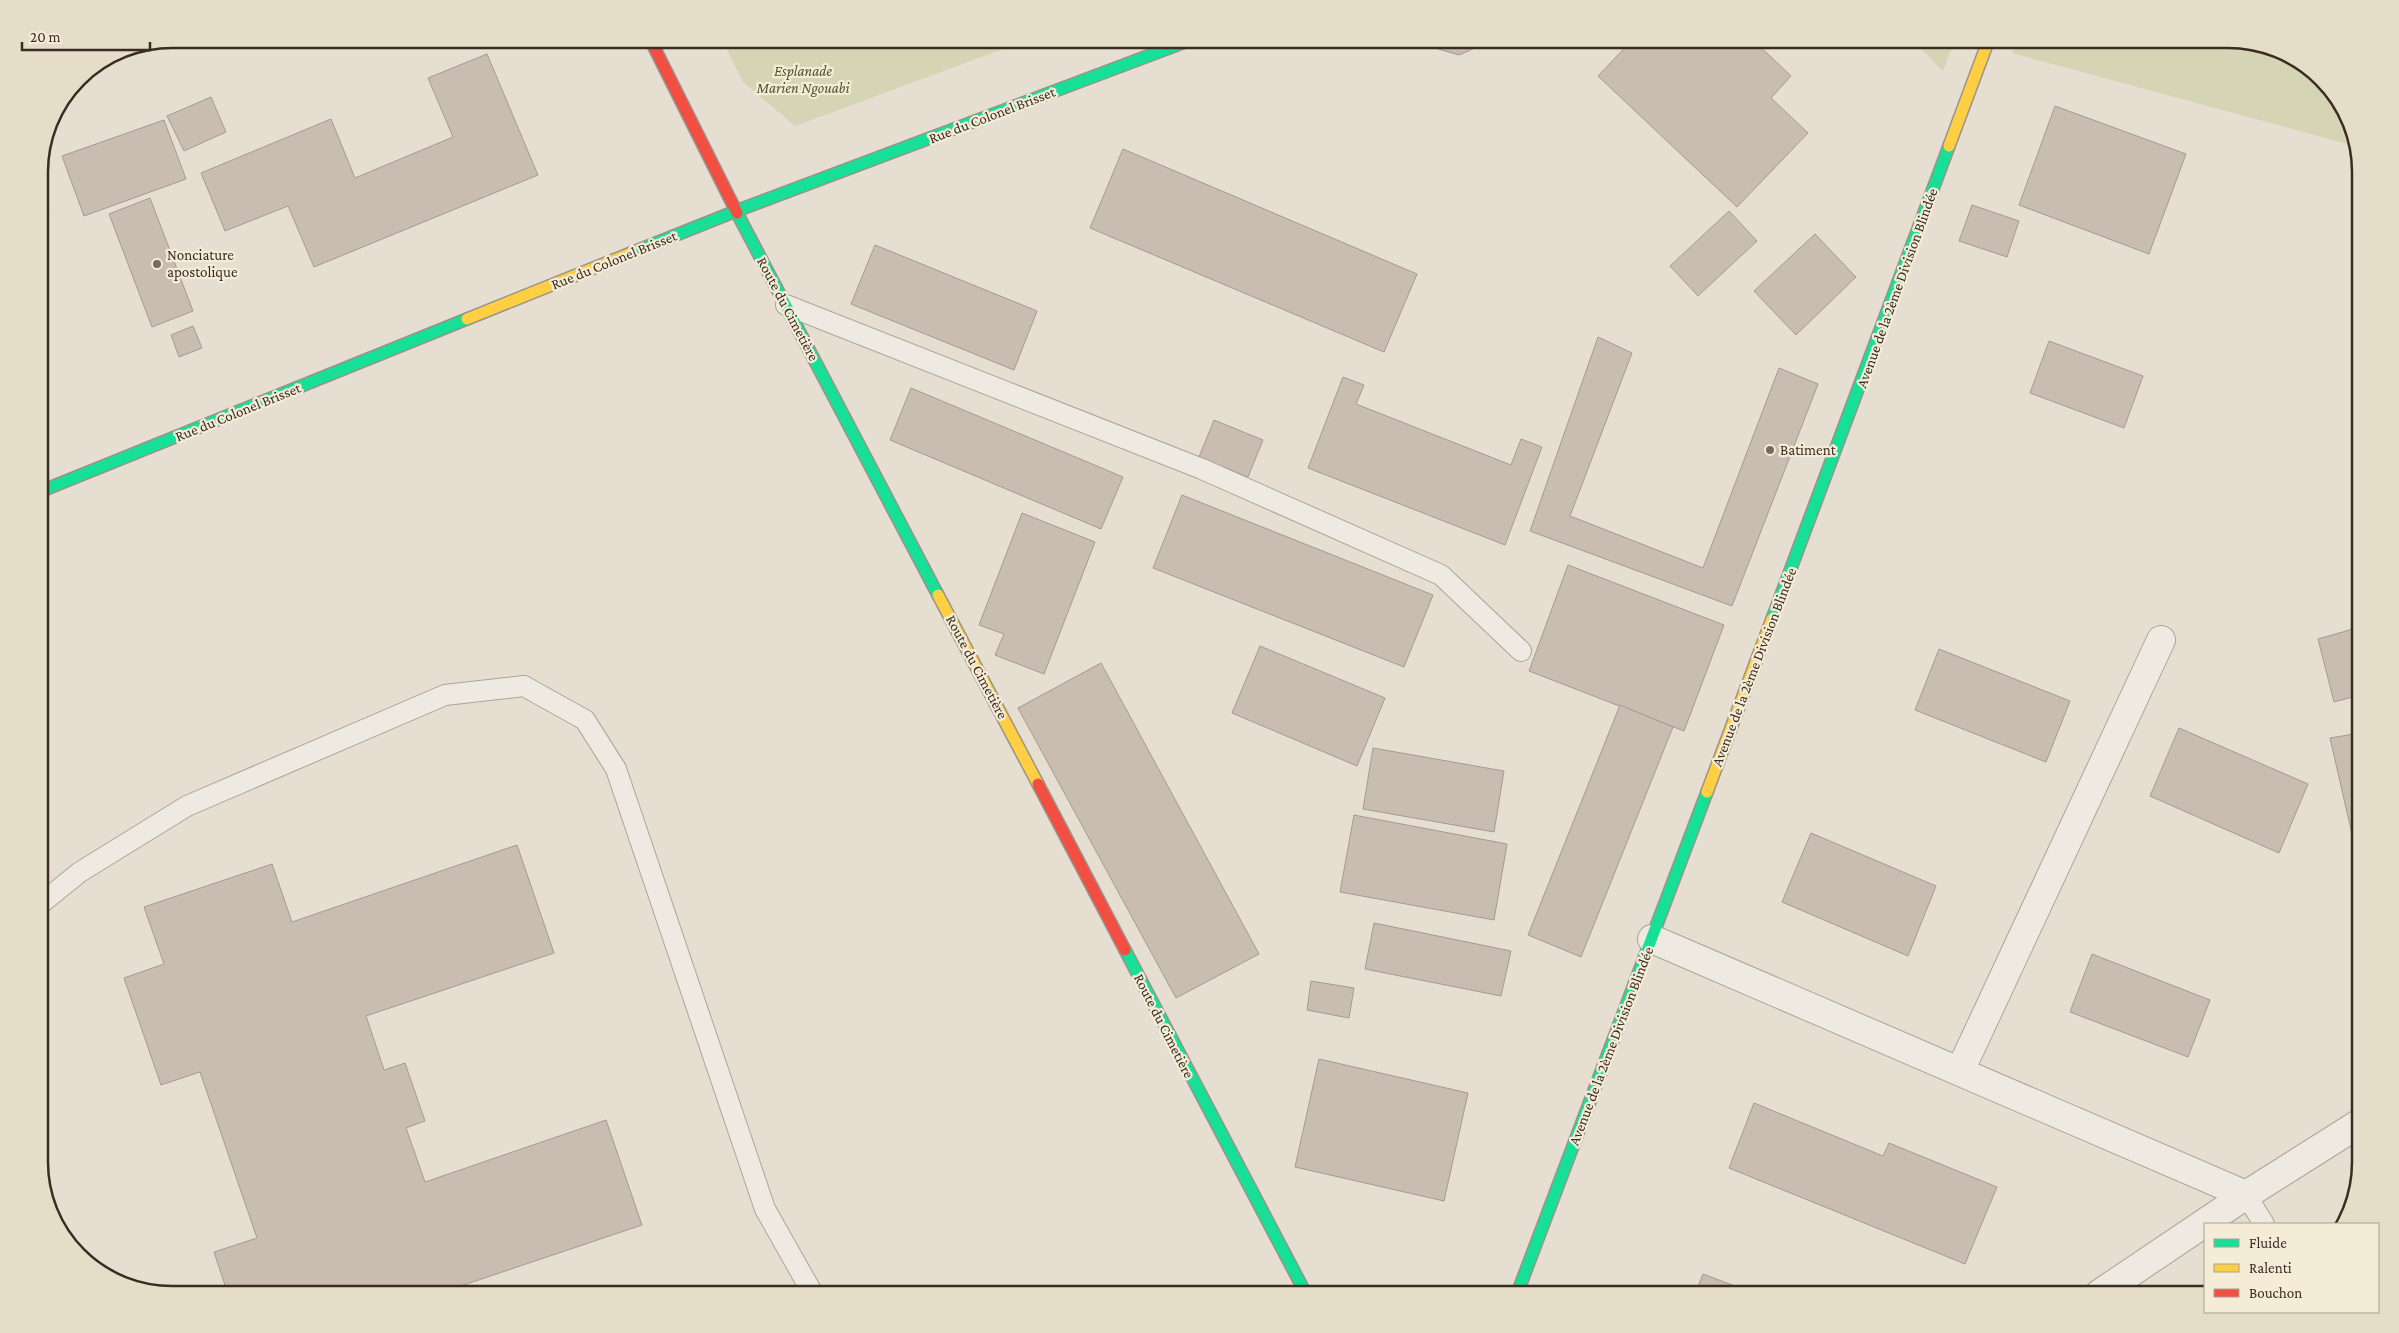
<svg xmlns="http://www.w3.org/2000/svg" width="2399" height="1333" font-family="'Crimson Pro',serif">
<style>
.green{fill:#d5d4b4}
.building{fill:#c9bdb2;stroke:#a69a90}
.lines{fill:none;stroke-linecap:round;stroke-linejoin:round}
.lane-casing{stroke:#aba499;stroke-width:22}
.street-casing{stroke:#aba499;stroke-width:30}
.fast-casing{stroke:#9a938a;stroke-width:14}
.slow-casing{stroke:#9a938a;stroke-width:14}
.jam-casing{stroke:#9a938a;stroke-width:14}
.lane{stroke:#eeeae2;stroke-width:20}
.street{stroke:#eeeae2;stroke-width:28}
.fast{stroke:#16e098;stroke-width:11}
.slow{stroke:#ffcf43;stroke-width:11}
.jam{stroke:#f24e42;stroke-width:11}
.poi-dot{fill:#766a5f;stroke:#f5ecd8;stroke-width:2}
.labels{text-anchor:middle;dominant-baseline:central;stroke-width:4.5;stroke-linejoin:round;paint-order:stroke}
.park-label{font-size:15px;font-style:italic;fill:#4c5628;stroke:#f5ecd8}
.street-label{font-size:15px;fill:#3a2c21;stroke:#f5ecd8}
.poi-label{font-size:15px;fill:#3a2c21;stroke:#f5ecd8;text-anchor:start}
.rim{fill:none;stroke:#3a2c21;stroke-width:2.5}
</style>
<rect width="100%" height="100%" fill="#e5ded1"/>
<g class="green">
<polygon points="722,39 1030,39 795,126 743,82"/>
<polygon points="1912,39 1955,39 1943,71"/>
<polygon points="2017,39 2228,39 2294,56 2342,105 2355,146 2012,53"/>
</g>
<g class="building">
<polygon points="1419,39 1495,39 1459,55 1421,44"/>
<polygon points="1633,39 1752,39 1791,76 1771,98 1808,133 1737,207 1598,76"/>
<polygon points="487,54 538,175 314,267 288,206 225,231 201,173 331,119 355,178 453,137 428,78"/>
<polygon points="211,97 226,132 184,151 167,116"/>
<polygon points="2055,106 2186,154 2149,254 2019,205"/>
<polygon points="164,120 186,179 84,216 62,156"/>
<polygon points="1123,149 1417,274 1384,352 1090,228"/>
<polygon points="150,198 193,311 152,327 109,214"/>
<polygon points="39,199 49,212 39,219"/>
<polygon points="1972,205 2019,221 2007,257 1959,241"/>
<polygon points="1729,211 1757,241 1698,296 1670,266"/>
<polygon points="1815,234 1856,277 1796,335 1754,291"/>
<polygon points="875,245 1037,311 1014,370 851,304"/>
<polygon points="193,326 202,348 179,357 171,335"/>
<polygon points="1598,337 1632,353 1570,516 1703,568 1779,368 1818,384 1732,606 1530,531"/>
<polygon points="2049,341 2143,376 2124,428 2030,393"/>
<polygon points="1343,377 1364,385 1356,404 1511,465 1521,439 1542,447 1505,545 1308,468"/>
<polygon points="911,388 1123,477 1101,529 890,440"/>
<polygon points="1214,420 1263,440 1248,477 1199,457"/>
<polygon points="1182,495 1433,595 1404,667 1153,568"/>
<polygon points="1022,513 1095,542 1044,674 995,655 1004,634 979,625"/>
<polygon points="1568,565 1724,625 1684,731 1529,671"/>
<polygon points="2360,627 2360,695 2334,702 2318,639"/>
<polygon points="1260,646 1385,698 1357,766 1232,713"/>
<polygon points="1939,649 2070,701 2046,762 1915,710"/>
<polygon points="1101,663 1259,954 1176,998 1018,708"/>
<polygon points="1620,705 1673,727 1581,957 1528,935"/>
<polygon points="2179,728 2308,784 2279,853 2150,796"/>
<polygon points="2360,733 2360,869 2330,738"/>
<polygon points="1373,748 1504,771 1494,832 1363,809"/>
<polygon points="1354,815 1507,844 1494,920 1340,892"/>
<polygon points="1811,833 1936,886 1908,956 1782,902"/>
<polygon points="517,845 554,953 366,1016 384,1070 405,1063 425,1121 406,1128 425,1182 606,1120 642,1225 437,1294 228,1294 214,1252 257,1238 200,1072 161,1085 124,978 164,964 144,907 272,864 292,922"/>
<polygon points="1374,923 1511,951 1501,996 1365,969"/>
<polygon points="2092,954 2210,1000 2188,1057 2070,1012"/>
<polygon points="1311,981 1354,988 1349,1018 1307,1010"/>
<polygon points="1319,1059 1468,1093 1444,1201 1295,1167"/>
<polygon points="1754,1103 1883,1156 1889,1143 1997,1187 1965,1264 1729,1168"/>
<polygon points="1703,1274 1756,1294 1695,1294"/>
</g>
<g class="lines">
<defs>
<g id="lane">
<polyline points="786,305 1202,469 1441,575 1521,651"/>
<polyline points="39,905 80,872 187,806 445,695 524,686 585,720 616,769 765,1209 813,1294"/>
<polyline points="2246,1195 2264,1224"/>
</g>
<g id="street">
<polyline points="1652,939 2246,1195"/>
<polyline points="1960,1071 2161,640"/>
<polyline points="2099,1294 2246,1195 2360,1123"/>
</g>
<g id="fast">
<polyline points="737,213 938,595"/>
<polyline points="631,253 736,211 1193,39"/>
<polyline points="39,492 467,319"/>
<polyline points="1772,619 1949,146"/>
<polyline points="1125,950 1306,1294"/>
<polyline points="1517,1294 1707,792"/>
</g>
<g id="slow">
<polyline points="1949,146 1989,39"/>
<polyline points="467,319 631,253"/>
<polyline points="938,595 1038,784"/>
<polyline points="1707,792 1772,619"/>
</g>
<g id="jam">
<polyline points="650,39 737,213"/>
<polyline points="1038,784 1125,950"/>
</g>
</defs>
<use href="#lane" class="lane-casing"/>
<use href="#street" class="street-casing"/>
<use href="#fast" class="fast-casing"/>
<use href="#slow" class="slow-casing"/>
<use href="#jam" class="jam-casing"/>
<use href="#lane" class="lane"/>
<use href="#street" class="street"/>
<use href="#fast" class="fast"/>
<use href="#slow" class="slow"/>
<use href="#jam" class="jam"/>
</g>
<g class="poi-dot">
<circle cx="157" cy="264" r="5"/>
<circle cx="1770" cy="450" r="5"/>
</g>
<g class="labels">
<g class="park-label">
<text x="803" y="71">Esplanade<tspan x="803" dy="17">Marien Ngouabi</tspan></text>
</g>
<g class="street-label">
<text transform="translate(992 115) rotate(-21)">Rue du Colonel Brisset</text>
<text transform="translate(614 260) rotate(-22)">Rue du Colonel Brisset</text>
<text transform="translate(1897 288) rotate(-70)">Avenue de la 2ème Division Blindée</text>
<text transform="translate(788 309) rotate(62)">Route du Cimetière</text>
<text transform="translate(238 412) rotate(-22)">Rue du Colonel Brisset</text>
<text transform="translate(977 667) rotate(62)">Route du Cimetière</text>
<text transform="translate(1754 667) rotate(-69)">Avenue de la 2ème Division Blindée</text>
<text transform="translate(1164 1026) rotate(63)">Route du Cimetière</text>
<text transform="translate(1611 1046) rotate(-69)">Avenue de la 2ème Division Blindée</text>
</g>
<g class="poi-label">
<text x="167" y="255">Nonciature<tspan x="167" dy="17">apostolique</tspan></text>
<text x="1780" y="450">Batiment</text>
</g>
</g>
<path d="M0 0H2399V1333H0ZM172 48H2228A124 124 0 0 1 2352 172V1162A124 124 0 0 1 2228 1286H172A124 124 0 0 1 48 1162V172A124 124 0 0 1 172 48Z" fill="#e6ddc9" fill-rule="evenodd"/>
<path class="rim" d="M172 48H2228A124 124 0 0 1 2352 172V1162A124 124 0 0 1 2228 1286H172A124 124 0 0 1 48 1162V172A124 124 0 0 1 172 48Z"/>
<rect x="2204" y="1223" width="175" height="90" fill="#f5ecd8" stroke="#aa9f8f"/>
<rect x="2214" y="1239" width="25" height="8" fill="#16e098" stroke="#aa9f8f"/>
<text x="2249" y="1248" font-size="15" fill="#3a2c21">Fluide</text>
<rect x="2214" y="1264" width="25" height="8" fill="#ffcf43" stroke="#aa9f8f"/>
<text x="2249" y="1273" font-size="15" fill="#3a2c21">Ralenti</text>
<rect x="2214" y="1289" width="25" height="8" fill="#f24e42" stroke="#aa9f8f"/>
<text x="2249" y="1298" font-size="15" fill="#3a2c21">Bouchon</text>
<path d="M22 42v8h128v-8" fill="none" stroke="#3a2c21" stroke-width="2.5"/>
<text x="30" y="42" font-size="15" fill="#3a2c21" stroke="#f5ecd8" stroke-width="4" paint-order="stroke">20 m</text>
</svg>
